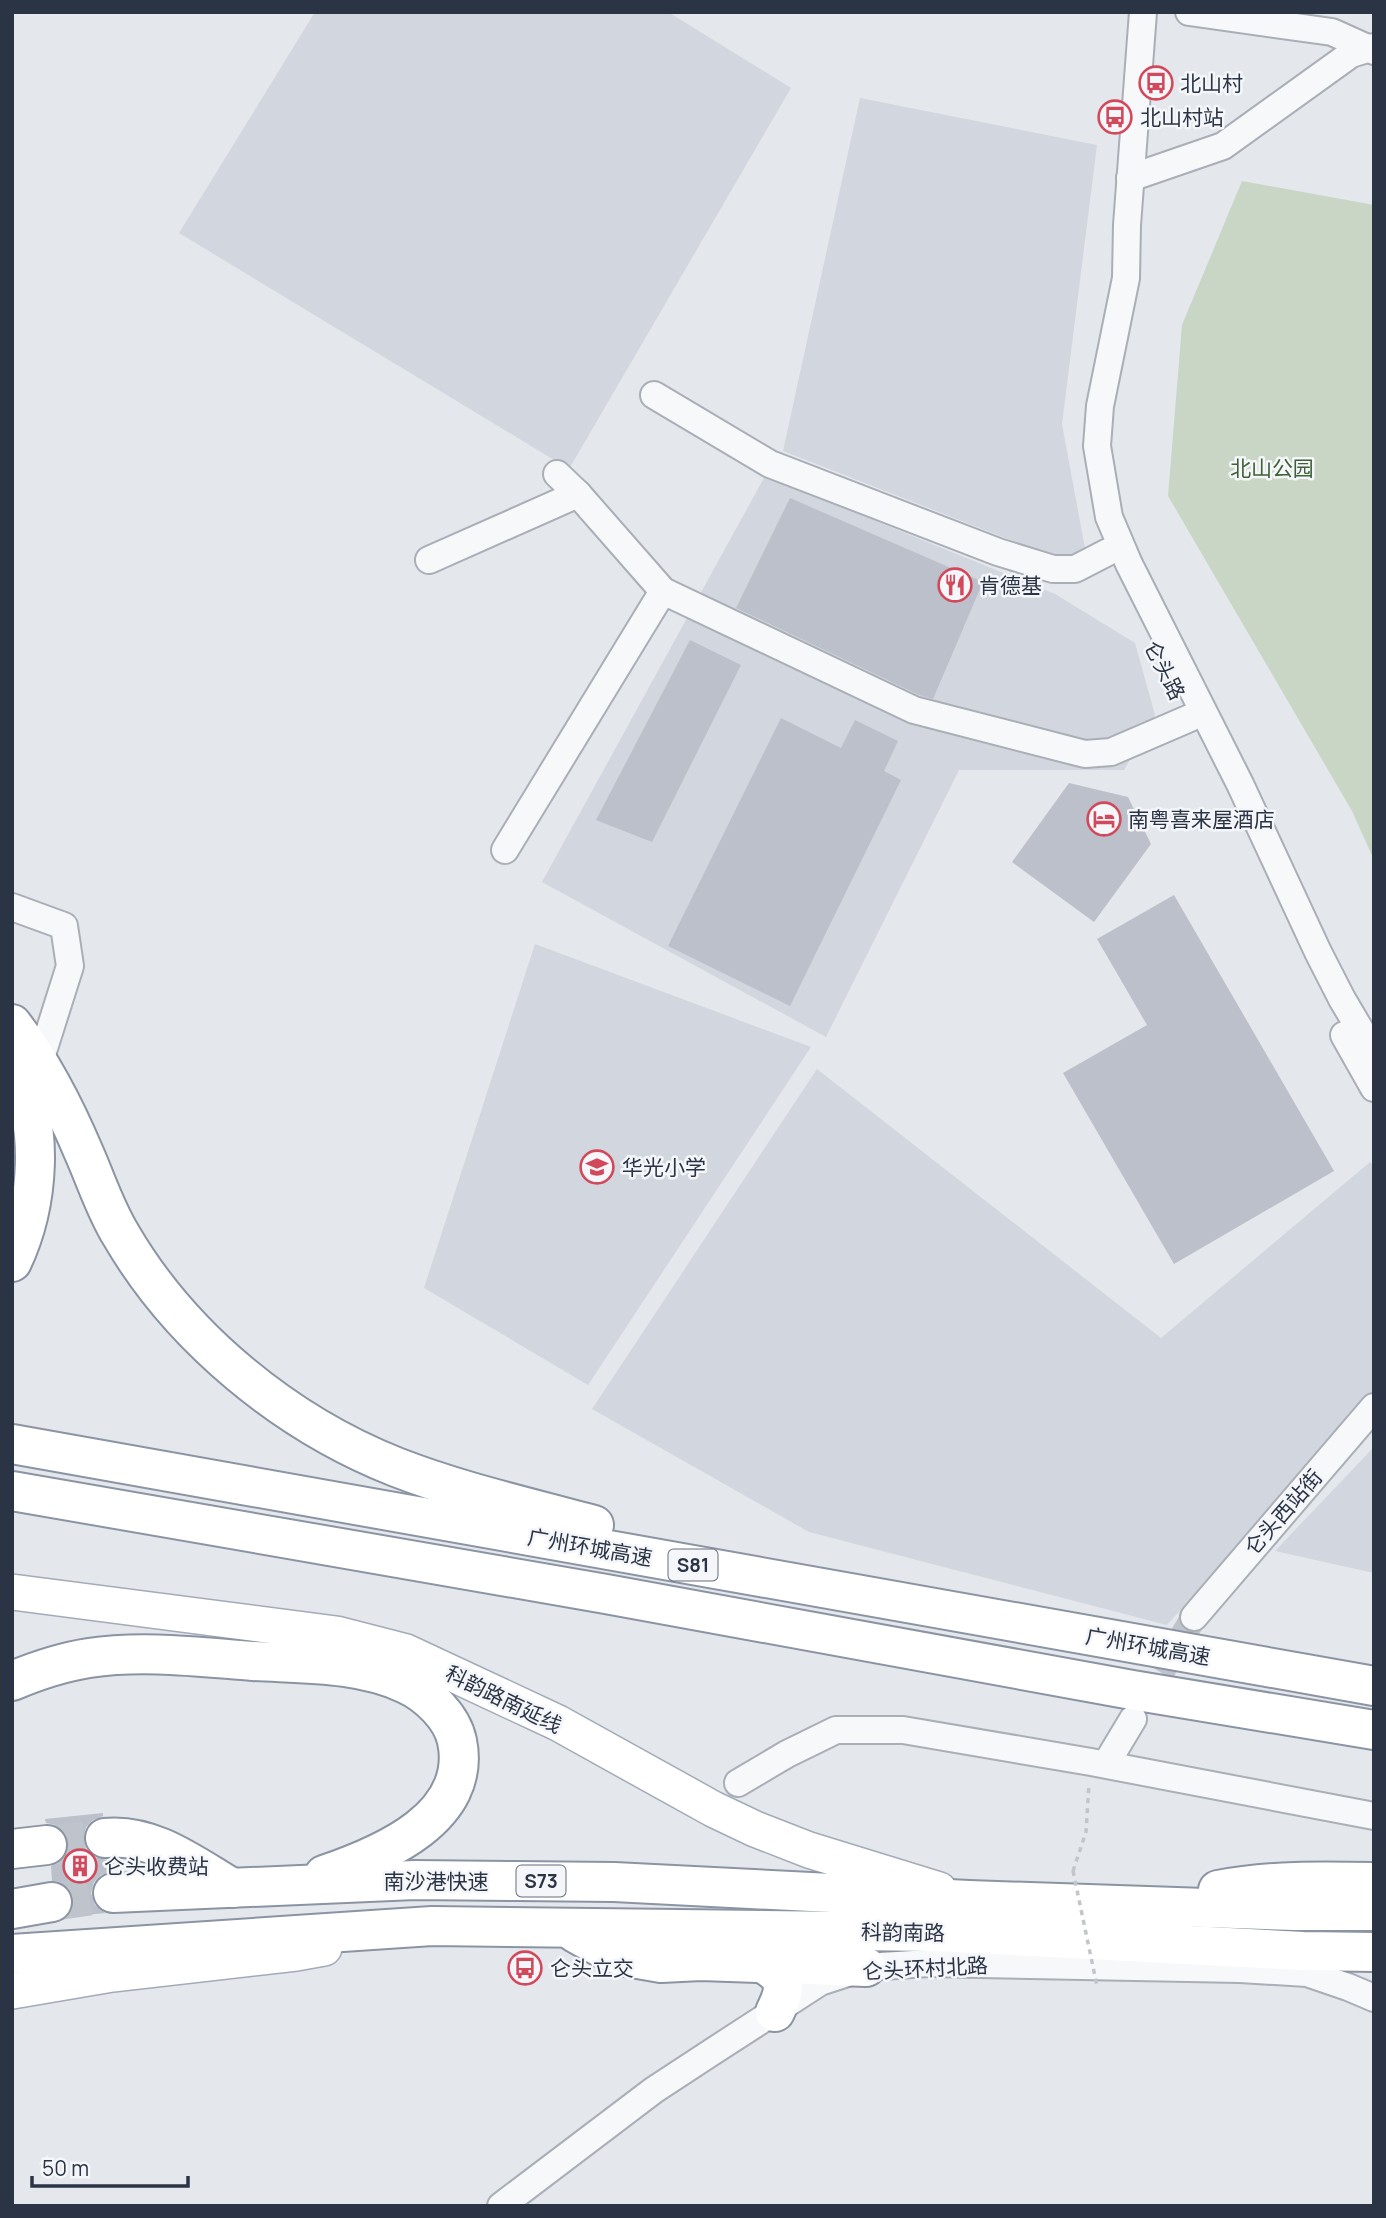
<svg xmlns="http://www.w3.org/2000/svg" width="1386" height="2218" font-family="Manrope,'Noto Sans SC',sans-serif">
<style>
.built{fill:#d2d6de}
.green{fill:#c9d6c5}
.building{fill:#bbc0ca}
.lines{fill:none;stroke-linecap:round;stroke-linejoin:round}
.minor-tunnel{stroke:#bfc3cb;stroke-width:26;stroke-dasharray:26 13;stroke-linecap:butt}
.highway-tunnel{stroke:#bfc3cb;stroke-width:38;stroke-dasharray:38 19;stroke-linecap:butt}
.minor-casing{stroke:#a9aeb7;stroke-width:30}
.major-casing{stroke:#a3abb8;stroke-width:38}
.highway-casing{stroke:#8b94a3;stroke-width:42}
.path{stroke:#c2c5cb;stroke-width:3.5;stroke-dasharray:5 5;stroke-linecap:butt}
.minor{stroke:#f7f8fa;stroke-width:26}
.major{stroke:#fff;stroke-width:35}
.highway{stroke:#fff;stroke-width:38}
.path-bridge{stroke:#c2c5cb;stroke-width:3.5;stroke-dasharray:5 5;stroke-linecap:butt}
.labels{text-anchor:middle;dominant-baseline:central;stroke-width:5;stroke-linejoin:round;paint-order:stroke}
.shield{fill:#f4f6f9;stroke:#676e7b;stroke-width:2}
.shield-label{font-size:19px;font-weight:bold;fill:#2b3445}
.poi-label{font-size:21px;fill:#2b3445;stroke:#f4f6f9;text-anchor:start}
.park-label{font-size:21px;fill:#3f6138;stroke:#f4f6f9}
.street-label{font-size:21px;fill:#2b3445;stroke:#f4f6f9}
</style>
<rect width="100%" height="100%" fill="#e4e7ec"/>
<g class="built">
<polygon points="315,12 668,12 791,88 569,469 179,233"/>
<polygon points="860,98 1097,145 1062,424 1086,554 1054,557 783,451"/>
<polygon points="765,476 1055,594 1135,643 1155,715 1124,770 959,770 826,1037 542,882"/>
<polygon points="535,944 811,1047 588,1385 424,1288"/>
<polygon points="817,1069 1161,1338 1370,1162 1374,1167 1374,1389 1167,1625 809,1532 592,1409"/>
<polygon points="1374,1447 1374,1573 1275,1551"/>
</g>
<polygon class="green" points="1242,181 1374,205 1374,860 1352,811 1168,496 1182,325"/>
<g class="building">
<polygon points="790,498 983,582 933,699 919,695 736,608"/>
<polygon points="690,640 741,665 652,842 596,820"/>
<polygon points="781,718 841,748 855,720 898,741 884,771 901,780 790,1006 668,946"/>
<polygon points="1069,783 1128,797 1151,844 1094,922 1012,862"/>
<polygon points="1174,895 1334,1171 1174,1264 1063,1073 1147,1025 1097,939"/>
<polygon points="103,1813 103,1816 93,1820 86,1827 83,1839 86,1849 94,1857 108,1860 109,1872 101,1875 94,1882 91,1893 95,1905 105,1913 67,1917 73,1909 73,1898 68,1887 60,1882 52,1881 51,1866 61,1862 67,1854 69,1842 64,1831 56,1825 46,1823 45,1819"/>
</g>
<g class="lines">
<polyline class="minor-tunnel" points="1141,1706 1194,1617"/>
<g class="highway-tunnel">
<polyline points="47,1845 105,1838"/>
<polyline points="52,1902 113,1893"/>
</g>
<defs>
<g id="minor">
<polyline points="1143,12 1127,225 1126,278 1100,406 1097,446 1109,517 1129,564 1240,784 1318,952 1342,999 1374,1053"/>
<polyline points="1189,12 1332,32 1374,51"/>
<polyline points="1130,178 1223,146 1351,54 1374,47"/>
<polyline points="654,395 770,464 998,552 1053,569 1075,569 1108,552"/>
<polyline points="557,474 578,494 663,591 914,710 1085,754 1111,752 1190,718"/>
<polyline points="429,560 578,494"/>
<polyline points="505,850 663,591"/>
<polyline points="12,907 64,926 70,966 39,1064"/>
<polyline points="1344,1035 1374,1088"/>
<polyline points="1194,1617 1374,1407"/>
<polyline points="1106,1764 1133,1719"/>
<polyline points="738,1783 787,1754 836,1730 903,1730 1091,1762 1374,1816"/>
<polyline points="501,2206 654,2090 712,2052 820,1982 866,1967 929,1963 1240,1969 1307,1973 1348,1987 1374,1998"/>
</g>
<g id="major">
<polyline points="12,1592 336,1634 406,1652 558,1723 713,1809 755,1829 809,1850 939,1890"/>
<polyline points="12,1991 112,1974 296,1953 324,1948"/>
</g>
<g id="highway">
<path d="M12,1024C42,1063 65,1108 84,1153C96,1180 105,1209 121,1235C181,1338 285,1423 396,1467C460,1492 528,1507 594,1525"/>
<path d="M12,1068C47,1122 38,1207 12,1262"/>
<polyline points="12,1444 1374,1686"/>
<polyline points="12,1491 606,1594 1132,1690 1374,1730"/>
<path d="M12,1681C36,1671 63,1662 89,1658C143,1650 199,1657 253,1661C303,1664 359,1662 406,1684C428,1694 452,1717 457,1741C473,1817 383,1855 324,1875"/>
<path d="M105,1838C152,1833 193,1865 232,1888"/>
<polyline points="12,1849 47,1845"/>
<path d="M1218,1890C1269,1880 1321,1881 1374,1882"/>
<polyline points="113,1893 415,1880 516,1881 614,1882 969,1900 1295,1911 1374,1911"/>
<polyline points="12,1909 52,1902"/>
<polyline points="575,1933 602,1948 621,1956 661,1963 701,1961 866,1967"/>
<polyline points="12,1954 432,1926 937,1932 1303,1951 1374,1952"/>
<path d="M764,1964C788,1978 786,1989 775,2012"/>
</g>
</defs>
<use href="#minor" class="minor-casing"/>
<use href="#major" class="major-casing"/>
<use href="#highway" class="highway-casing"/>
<polyline class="path" points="1073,1871 1086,1832 1089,1784"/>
<use href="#minor" class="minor"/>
<use href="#major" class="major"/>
<use href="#highway" class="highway"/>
<polyline class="path-bridge" points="1073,1871 1097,1986"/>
</g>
<defs>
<symbol id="bus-ring" viewBox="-11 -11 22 22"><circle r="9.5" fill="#f4f6f9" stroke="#d1495b" stroke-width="1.5"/><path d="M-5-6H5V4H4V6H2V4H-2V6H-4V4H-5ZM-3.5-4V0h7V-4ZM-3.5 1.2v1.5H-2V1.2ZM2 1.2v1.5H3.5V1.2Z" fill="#d1495b"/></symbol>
<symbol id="restaurant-ring" viewBox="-11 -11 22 22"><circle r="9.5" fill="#f4f6f9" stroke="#d1495b" stroke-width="1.5"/><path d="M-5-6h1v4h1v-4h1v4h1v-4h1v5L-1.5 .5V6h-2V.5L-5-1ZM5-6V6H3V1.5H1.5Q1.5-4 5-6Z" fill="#d1495b"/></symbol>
<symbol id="hotel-ring" viewBox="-11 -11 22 22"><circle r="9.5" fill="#f4f6f9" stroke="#d1495b" stroke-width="1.5"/><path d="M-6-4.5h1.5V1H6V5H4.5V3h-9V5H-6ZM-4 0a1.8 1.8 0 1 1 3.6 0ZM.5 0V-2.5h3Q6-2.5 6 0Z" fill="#d1495b"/></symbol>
<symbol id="school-ring" viewBox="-11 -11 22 22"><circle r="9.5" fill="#f4f6f9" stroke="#d1495b" stroke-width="1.5"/><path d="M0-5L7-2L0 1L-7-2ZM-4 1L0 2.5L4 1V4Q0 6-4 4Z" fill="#d1495b"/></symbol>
<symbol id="building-ring" viewBox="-11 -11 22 22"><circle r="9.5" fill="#f4f6f9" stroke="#d1495b" stroke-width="1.5"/><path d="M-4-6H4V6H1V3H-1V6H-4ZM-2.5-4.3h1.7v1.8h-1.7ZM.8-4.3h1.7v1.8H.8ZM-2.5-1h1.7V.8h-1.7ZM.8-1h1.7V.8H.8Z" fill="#d1495b"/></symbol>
</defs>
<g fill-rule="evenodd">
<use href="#bus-ring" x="1137" y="64" width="38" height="38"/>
<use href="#bus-ring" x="1096" y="98" width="38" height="38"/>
<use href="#restaurant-ring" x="936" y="566" width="38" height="38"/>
<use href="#hotel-ring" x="1085" y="800" width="38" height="38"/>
<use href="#school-ring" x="578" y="1148" width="38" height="38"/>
<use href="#building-ring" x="61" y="1847" width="38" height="38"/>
<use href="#bus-ring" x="506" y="1949" width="38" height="38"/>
</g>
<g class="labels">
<g class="shield">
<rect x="668.5" y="1549.5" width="49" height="31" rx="5"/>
<rect x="516.5" y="1865.5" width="49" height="31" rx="5"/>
</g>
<g class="shield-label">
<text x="693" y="1565">S81</text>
<text x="541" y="1881">S73</text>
</g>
<g class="poi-label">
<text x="1180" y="83">北山村</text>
<text x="1140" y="117">北山村站</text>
<text x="979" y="585">肯德基</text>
<text x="1128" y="819">南粤喜来屋酒店</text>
<text x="622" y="1167">华光小学</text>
<text x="104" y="1866">仑头收费站</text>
<text x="550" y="1968">仑头立交</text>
</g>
<g class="park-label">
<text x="1272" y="468">北山公园</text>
</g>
<g class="street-label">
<text transform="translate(1165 670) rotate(63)">仑头路</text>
<text transform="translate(1283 1512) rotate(-49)">仑头西站街</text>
<text transform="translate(590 1547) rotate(10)">广州环城高速</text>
<text transform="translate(1148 1646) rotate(10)">广州环城高速</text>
<text transform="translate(504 1699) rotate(26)">科韵路南延线</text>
<text x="436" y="1881">南沙港快速</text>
<text transform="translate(903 1932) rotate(1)">科韵南路</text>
<text transform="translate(925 1968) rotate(-3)">仑头环村北路</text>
</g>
</g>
<rect width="1386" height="2218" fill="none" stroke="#2b3445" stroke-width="28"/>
<path d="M32 2176v10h156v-10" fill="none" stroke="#2b3445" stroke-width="3.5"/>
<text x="42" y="2176" font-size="21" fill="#2b3445" stroke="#f4f6f9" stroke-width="5" paint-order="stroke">50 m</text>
</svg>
